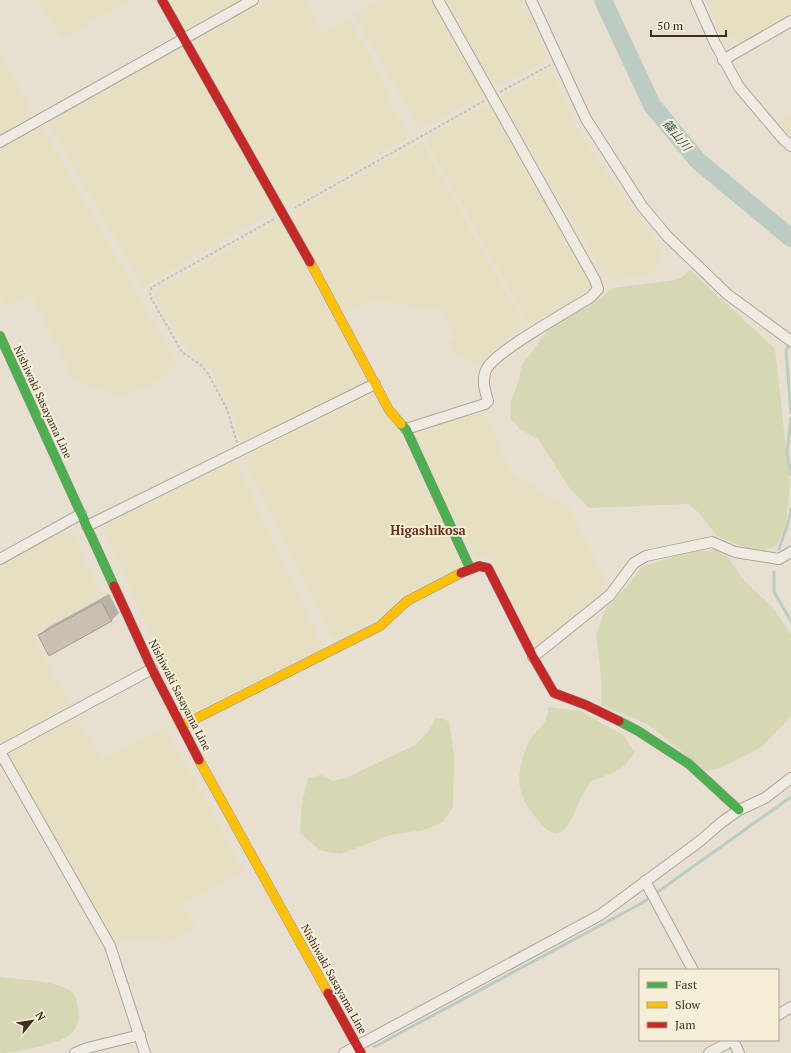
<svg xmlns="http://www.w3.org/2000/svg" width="791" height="1053" font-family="'PT Serif','Noto Sans JP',serif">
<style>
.farmland{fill:#e6dfc2}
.green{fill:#d6d7b3}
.shadow{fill:#0003}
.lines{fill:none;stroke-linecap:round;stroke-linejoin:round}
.stream{stroke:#bcccc2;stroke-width:3}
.river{stroke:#bcccc2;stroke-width:18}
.building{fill:#cbbfb2;stroke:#a89c90}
.street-casing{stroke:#ada599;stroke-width:12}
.fast-casing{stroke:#9c958a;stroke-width:10}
.slow-casing{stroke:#9c958a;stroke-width:10}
.jam-casing{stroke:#9c958a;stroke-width:10}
.path{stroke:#c8c2b9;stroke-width:2;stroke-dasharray:3 2;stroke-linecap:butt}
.street{stroke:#efebe3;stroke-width:10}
.fast{stroke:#4caf50;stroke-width:9}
.slow{stroke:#ffc107;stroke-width:9}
.jam{stroke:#c62828;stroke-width:9}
.labels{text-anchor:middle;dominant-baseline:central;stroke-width:4;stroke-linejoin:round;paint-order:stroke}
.street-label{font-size:11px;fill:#3d2e20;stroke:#f7eed8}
.water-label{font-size:12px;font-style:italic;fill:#2f5d5a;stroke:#f7eed8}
.quarter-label{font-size:13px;font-weight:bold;fill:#6b2e1e;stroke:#f7eed8}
</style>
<rect width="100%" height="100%" fill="#e7e0d1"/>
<g class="farmland">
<polygon points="39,0 131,0 61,39"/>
<polygon points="167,0 244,0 185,32"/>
<polygon points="266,0 304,0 323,33 349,19 391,94 387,97 410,138 289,206 283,207 191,42"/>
<polygon points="379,0 431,0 485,94 420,129 354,15"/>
<polygon points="445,0 522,0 548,59 494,89"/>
<polygon points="706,0 791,0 791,14 738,45 733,37 724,40"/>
<polygon points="181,46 275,211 143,287 48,123"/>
<polygon points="0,53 35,116 0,136"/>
<polygon points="550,68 571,115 590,150 663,249 652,275 609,281 499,98"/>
<polygon points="492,101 593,285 590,292 529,324 425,139"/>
<polygon points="791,113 791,139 777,121"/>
<polygon points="42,126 177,364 158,381 144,389 120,396 74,380 31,295 7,307 0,294 0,150"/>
<polygon points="421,142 523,322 477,367 454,352 449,342 455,338 444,312 376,300 344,313 290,218 292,213"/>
<polygon points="280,220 368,382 242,444 231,407 209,366 187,350 156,300 155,291"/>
<polygon points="372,394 397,430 464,566 401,596 381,616 333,639 242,456"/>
<polygon points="485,412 504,458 515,476 570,508 609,586 536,647 489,555 476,560 411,432"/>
<polygon points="235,460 324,649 193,712 144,621 103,527"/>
<polygon points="61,531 72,534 101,596 32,636 72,708 1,748 0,745 0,563"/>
<polygon points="74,713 102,760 165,727 244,871 183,904 195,927 165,944 143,938 114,944 4,752"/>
</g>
<g class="green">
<polygon points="690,270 775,349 790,484 786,524 777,545 758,553 717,536 699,513 688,504 589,508 570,489 538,439 520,429 511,419 511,401 519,380 521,367 550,327 597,301 613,288 675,280 681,278"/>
<polygon points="716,550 727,556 742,578 773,608 791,634 791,716 762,747 718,769 705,771 648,724 601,705 601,676 596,634 606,608 629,584 642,567 688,552"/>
<path d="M548,707L581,711L624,736L634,752C626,768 618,771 602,777C598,779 594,780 591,782C574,799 568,860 537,819C528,808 520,797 519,781C519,770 524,750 530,740C539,725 547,728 548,707Z"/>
<polygon points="436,718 449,721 454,757 453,807 443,822 424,830 390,835 341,854 322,851 311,843 300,833 302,804 308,778 321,775 333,781 346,778 415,745 429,731"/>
<path d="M0,977C20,980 56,980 72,992C77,997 77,1003 78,1009C79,1018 79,1025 73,1032C65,1043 14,1053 0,1053Z"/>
</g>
<polygon class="shadow" points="109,594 119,613 111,621 39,635 47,628"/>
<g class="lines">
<g class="stream">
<polyline points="790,342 786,351 791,413"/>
<polyline points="791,418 787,453 791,474"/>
<polyline points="779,549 789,520 791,509"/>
<polyline points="774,572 774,592 791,621"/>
<polyline points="374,1047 642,903 791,797"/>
</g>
<polyline class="river" points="603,0 652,105 698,161 791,238"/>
</g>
<polygon class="building" points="101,601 112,621 49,656 38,635"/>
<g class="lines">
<defs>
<g id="street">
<polyline points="531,0 586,119 642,206 667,236 727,294 791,341"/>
<polyline points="696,0 715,43 739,87 783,139 791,146"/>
<polyline points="723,60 791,21"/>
<polyline points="0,142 253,0"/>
<path d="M406,429L485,404L488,401C485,391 481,379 487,368C498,350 570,310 591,297L598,289L595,280L438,0"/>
<polyline points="87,526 375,384"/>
<polyline points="0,559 81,514"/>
<polyline points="533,657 610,595 634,563 646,556 712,542 735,552 779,559 791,552"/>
<polyline points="0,751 152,669"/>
<polyline points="0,752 110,946 145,1053"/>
<polyline points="645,881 693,970"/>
<polyline points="778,1015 791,1007"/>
<polyline points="733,1040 739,1053"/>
<polyline points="75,1053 87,1048 140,1035"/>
<polyline points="344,1053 600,915 700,841 722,822 739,810 765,798 791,778"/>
<polyline points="709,1053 733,1040"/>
</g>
<g id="fast">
<polyline points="0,336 114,586"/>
<polyline points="401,424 406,429 470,568"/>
<polyline points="619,721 638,731 689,764 739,810"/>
</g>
<g id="slow">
<polyline points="310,262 389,410 401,424"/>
<polyline points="181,726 380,626 407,601 461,573"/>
<polyline points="199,760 328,993"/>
</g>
<g id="jam">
<polyline points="162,0 310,262"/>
<polyline points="461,573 479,566 488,568 533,657 554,693 586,705 619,721"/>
<polyline points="114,586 152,669 199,760"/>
<polyline points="328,993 361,1053"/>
</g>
</defs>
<use href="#street" class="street-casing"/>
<use href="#fast" class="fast-casing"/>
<use href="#slow" class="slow-casing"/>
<use href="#jam" class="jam-casing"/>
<g class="path">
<polyline points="500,92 550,65"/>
<polyline points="294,208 484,101"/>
<polyline points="237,443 227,409 207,372 201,365 182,352 151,298 150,292 152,287 274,219"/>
</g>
<use href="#street" class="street"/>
<use href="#fast" class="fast"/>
<use href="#slow" class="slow"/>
<use href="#jam" class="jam"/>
</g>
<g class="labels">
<g class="street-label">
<text transform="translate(43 402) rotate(65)">Nishiwaki Sasayama Line</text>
<text transform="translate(180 695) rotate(63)">Nishiwaki Sasayama Line</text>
<text transform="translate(334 979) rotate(61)">Nishiwaki Sasayama Line</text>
</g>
<g class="water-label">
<text transform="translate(677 135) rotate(50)">篠山川</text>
</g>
<g class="quarter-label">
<text x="428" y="530">Higashikosa</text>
</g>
</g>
<rect x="639" y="969" width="140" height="72" fill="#f7eed8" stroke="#ada18e"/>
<rect x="647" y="982" width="20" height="6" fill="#4caf50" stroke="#ada18e"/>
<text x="675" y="989" font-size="12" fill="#3d2e20">Fast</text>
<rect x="647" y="1002" width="20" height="6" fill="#ffc107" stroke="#ada18e"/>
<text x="675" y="1009" font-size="12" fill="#3d2e20">Slow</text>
<rect x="647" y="1022" width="20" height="6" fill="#c62828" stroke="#ada18e"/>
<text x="675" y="1029" font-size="12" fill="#3d2e20">Jam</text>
<g transform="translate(32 1021) rotate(60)" stroke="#f7eed8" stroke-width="3" paint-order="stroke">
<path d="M0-3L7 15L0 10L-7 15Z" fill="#3d2e20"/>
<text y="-6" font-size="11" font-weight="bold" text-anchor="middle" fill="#3d2e20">N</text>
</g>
<path d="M651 30v6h75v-6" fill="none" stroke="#3d2e20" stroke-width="2"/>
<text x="657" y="30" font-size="12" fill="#3d2e20" stroke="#f7eed8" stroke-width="3" paint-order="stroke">50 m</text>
</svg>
